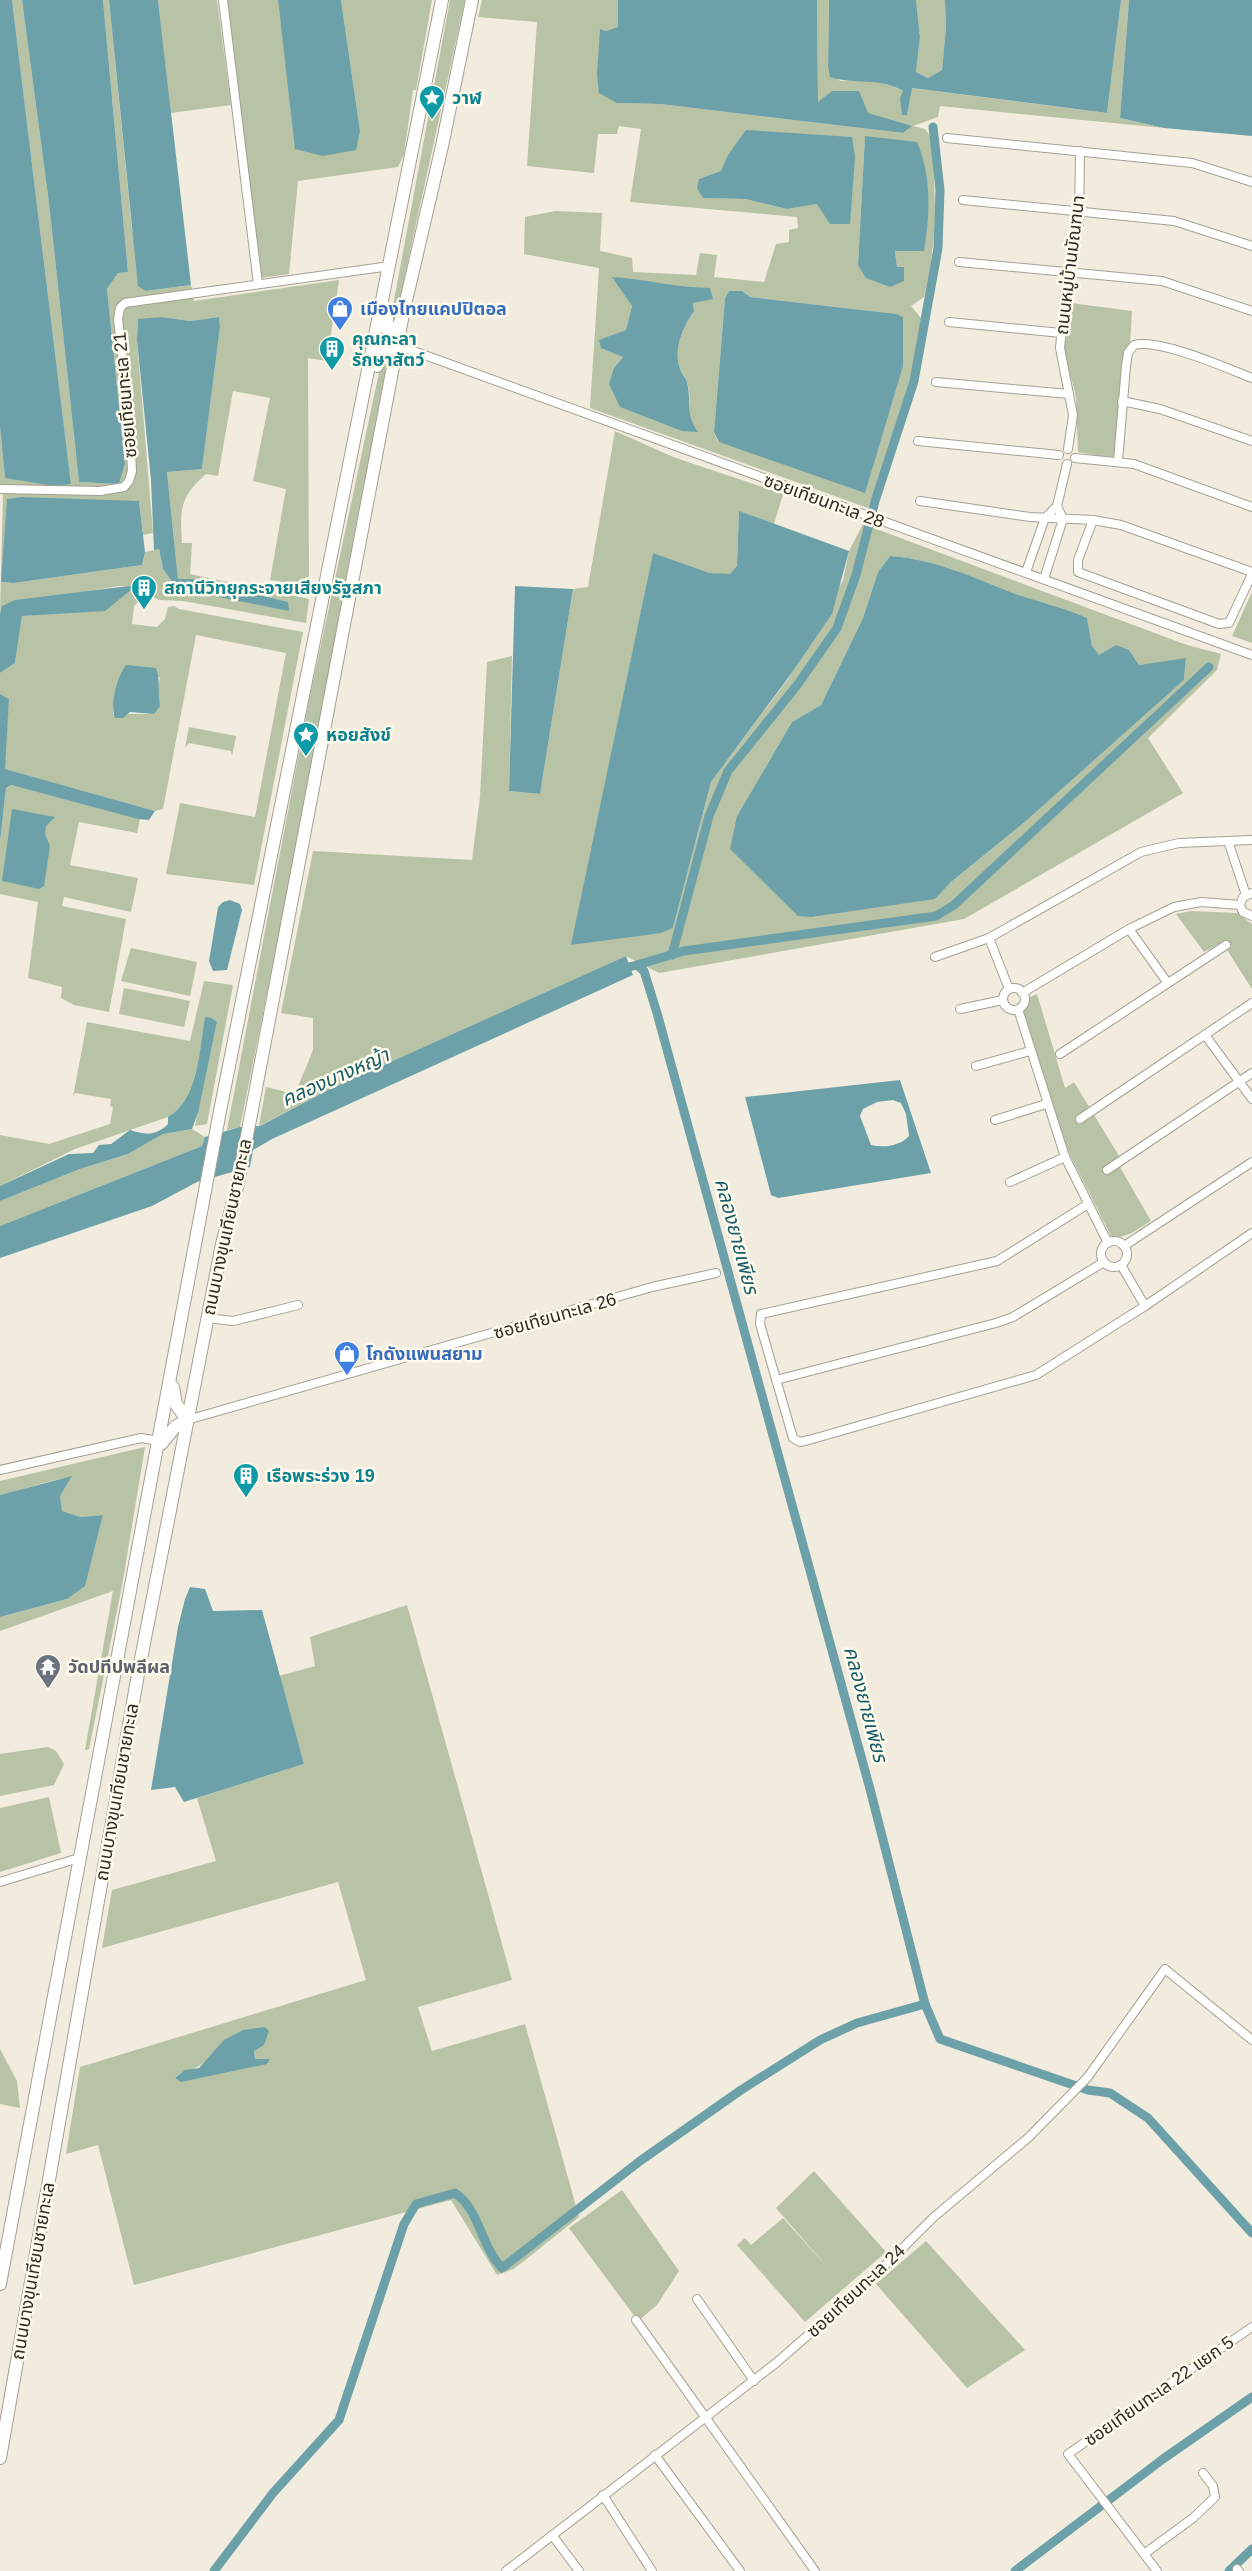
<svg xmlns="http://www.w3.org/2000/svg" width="1252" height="2571" font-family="Arial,'Noto Sans Thai',sans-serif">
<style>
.green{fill:#b7c3a4;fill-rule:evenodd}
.water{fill:#6da1aa;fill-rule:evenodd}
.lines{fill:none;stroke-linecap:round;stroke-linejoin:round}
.canal{stroke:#6da1aa;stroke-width:9}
.minor-casing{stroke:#a4a093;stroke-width:10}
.secondary-casing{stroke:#a4a093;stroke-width:14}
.minor{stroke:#fff;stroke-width:8}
.secondary{stroke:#fff;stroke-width:12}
.labels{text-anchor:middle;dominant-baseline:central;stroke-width:5;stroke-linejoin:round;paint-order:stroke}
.culture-label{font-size:18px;font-weight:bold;fill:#0d838f;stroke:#fefaec;text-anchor:start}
.street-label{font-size:18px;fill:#2d2c26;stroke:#fefaec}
.shop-label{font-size:18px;font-weight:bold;fill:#366cbe;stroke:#fefaec;text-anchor:start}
.worship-label{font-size:18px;font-weight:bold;fill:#5b616d;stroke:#fefaec;text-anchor:start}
.water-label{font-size:20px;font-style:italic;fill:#175e69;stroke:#fefaec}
</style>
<rect width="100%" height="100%" fill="#f1ecde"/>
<g class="green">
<path d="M12,0H22L49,203L79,482L119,484L125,464L107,289L118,273L128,272L103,0H109L132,230L147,291L191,285L194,301L339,280L327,361L308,358L309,586L270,580L286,489L253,481L270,398L233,391L218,476L206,474C179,498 180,510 182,543H192L190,574L309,599L306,623L183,601L159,600L147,594L134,606L132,624L157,627L165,619L168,607L174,606L179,609L303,632L254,885L166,874L180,803L255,817L286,653L196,635L163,809L155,811L4,769L9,699L0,694V673L15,663L22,616L48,614L136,586H119L3,606L0,614L3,492H0V427L5,478L71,484ZM162,317L190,321L219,317L220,327L202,469L167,472L178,579H195L288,602L173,583L163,569L159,549L145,552L142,565L14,583L1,582L139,501L143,535L153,533L137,340L138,320ZM160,677L154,714H113L115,692Z"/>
<polygon points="158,0 217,0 231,105 171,113"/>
<polygon points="225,0 278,0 285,57 360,131 341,0 432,0 416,90 413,90 404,154 398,167 298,181 289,274 261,278"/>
<polygon points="450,0 465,0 394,325 390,322"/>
<path d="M482,0H618V27L606,31L600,29L617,103L660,104L903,133L911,126L818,103L817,0H829L828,66L840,81C861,79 885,81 903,91L907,115L911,88L1107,113L1121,0H1129L1120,118L1164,128L940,106L938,117L913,126L925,129L930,136C937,194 938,239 924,297L911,306L921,318L912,373L868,508L590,408L599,268L524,254L525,217L555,211L602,213L600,251L632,258L633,272L696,275L700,253L717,255L714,277L764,282L776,244L789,242V230L798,228L797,217L630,202L641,129L619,126L617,134H598L594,173L527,166L537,22L478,17ZM825,136L851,137L817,204L787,209L745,199L703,198L699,179ZM865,136L924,251H895L897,267L858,265ZM613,277L679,288H710L693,303L694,311C683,327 673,349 680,369C682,373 686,377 687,382C693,401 685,412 697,431L614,368L623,357L599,341L626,330L632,306ZM729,291H742L750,297L897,314L903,317L718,442L714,432L725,298Z"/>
<polygon points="916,0 945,0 946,28 942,70 928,78 916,72 920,37"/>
<polygon points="1071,303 1132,311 1130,345 1124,356 1115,455 1112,458 1078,452 1076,397 1064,350"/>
<polygon points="383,354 389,354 390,360 305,806 240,1127 227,1130 310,696"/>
<path d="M615,431L673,457L783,494L774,524L739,512L737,566L730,575L710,573L653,553L572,945L673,928L711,782L788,679L843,580L849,551L863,524L1187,645L1221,654L1217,670L1148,738L1183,793L964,919L659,973L626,956L328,1090L259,1126L266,1087L295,1094L313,1050V1018L281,1013L313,851L472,860L480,797L487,662L512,656L509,791L540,794L573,589L588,587ZM890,556C934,559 973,577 1013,593C1037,602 1063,607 1087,618L1092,646L1099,656L1129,650L1139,665L1186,659L1184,680L1026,821L951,882L935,899L737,816L792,722L821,705L863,618L878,572Z"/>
<polygon points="1252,592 1252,643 1232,636"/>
<polygon points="189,727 236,736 232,756 231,751 189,743 185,748"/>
<polygon points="11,785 140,819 137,833 79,822 70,865 138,878 131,912 64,897 62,906 126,919 109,1012 74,1005 61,998 62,987 28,978 38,902 0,894 0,842 6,788"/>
<polygon points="1191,911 1237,913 1252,924 1252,989 1222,942 1204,952 1176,914"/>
<polygon points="131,948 197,962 190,996 121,981"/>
<path d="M204,981L233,985L207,1124L195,1126L217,1022L212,1018H205C199,1050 199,1099 168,1117L75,1149L0,1186V1135L49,1144L110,1124L113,1107L110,1106L111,1099L75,1093L73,1097L87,1022L190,1041Z"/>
<polygon points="124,988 190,1001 184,1027 119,1014"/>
<path d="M1037,994L1065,1088L1074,1082L1119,1156L1121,1169L1151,1221C1140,1227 1125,1241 1111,1236L1066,1147L1023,1012L1028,998Z"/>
<polygon points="192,1129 205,1137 202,1146 0,1226 0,1201 80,1169 128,1154 163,1134"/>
<path d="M145,1447L122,1586L89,1749L85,1750L113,1591L0,1631V1617L67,1599L92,1558L103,1515L80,1517L61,1511L60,1496L71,1477C47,1480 24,1490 0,1495V1481Z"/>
<path d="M407,1605L512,1980L418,2007L432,2051L525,2024L579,2217L514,2269L497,2275L451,2200L134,2285L98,2145L66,2154L80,2067L366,1980L338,1882L102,1948L112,1890L216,1861L197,1798L304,1764L279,1676L315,1666L310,1637ZM254,2050L255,2059H270L175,2078C184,2069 195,2071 204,2062Z"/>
<polygon points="48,1747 56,1751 64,1764 54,1785 0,1796 0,1754"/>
<polygon points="49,1797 61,1853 0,1872 0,1808"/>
<polygon points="0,2049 17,2081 20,2108 0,2104"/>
<polygon points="814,2171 886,2252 805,2322 737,2245 745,2238 751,2245 783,2218 829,2269 776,2208"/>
<polygon points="622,2190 679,2271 657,2305 638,2321 569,2228"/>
<polygon points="926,2241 1025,2350 967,2388 876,2284"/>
</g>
<g class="water">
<polygon points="0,0 12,0 71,484 54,486 5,478 0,427"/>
<polygon points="22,0 103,0 128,272 118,273 107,289 125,464 119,484 79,482 49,203"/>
<polygon points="109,0 158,0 191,285 146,291 138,286"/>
<polygon points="278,0 341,0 360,131 356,150 323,156 295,149"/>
<polygon points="618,0 817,0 818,102 832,91 859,91 868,113 912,126 903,133 660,104 617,103 599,93 597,74 600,29 606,31 618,27"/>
<path d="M829,0H916L920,37L916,72L928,78L942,70L946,28L945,0H1121L1107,113L912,88L907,115H902L900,98L903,91C880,77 854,85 830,77L828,66Z"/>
<polygon points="1129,0 1252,0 1252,136 1164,128 1120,118"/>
<polygon points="746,130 852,137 855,157 850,224 830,224 817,204 787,209 745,199 703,198 697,188 699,179 721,171 728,155"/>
<path d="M865,136L917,142C932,177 930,215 924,251H895L897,267H904V281L890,287L866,278L858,265Z"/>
<path d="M612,277C645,279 677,288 710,288L713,299L693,303L694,311C683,327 673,349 680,369C682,374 686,378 687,382C692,402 685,413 698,432L682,431L620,407L609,384L614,368L623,357L601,348L599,340L626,330L632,306Z"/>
<polygon points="729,291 742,291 750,297 897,314 903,317 903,366 865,493 719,442 714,432 725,298"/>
<polygon points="162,317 190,321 219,317 220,327 202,469 167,472 178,579 195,579 288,602 289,611 174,588 173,583 163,569 159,549 154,550 151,480 137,340 138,319"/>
<polygon points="21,497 139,501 145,552 142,565 14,583 1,582 7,499"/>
<polygon points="739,511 849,551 832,614 788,678 711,782 673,928 661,933 571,945 653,553 710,573 730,574 737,566"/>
<path d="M890,556C934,559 973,577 1013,593C1038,602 1063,607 1087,618L1092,646L1099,655L1116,645L1129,650L1139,665L1186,658L1184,680L1026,821L951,882L935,899L811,917L798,916L730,849L737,816L792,722L821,705L863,618L878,572Z"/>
<polygon points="137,585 105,611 22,616 15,663 0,673 0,614 2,606 15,600"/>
<polygon points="515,586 573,589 540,794 509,791"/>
<path d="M126,665L156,668C161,680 157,692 160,706L154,714L130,712L123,718H115C110,702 117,677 126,665Z"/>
<polygon points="0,694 9,699 5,769 155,811 149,820 138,819 11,785 6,788 0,842"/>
<polygon points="12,809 55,817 46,826 45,834 50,846 44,886 39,889 2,881"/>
<polygon points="230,900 240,904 242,910 227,970 213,971 209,961 218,907 223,902"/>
<polygon points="626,956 633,975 272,1139 253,1150 250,1167 197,1182 152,1206 0,1258 0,1226 202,1146 205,1137 240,1127 260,1126 328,1090"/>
<path d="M205,1017L212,1018L217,1022L198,1113L192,1129L163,1134L128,1154L80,1169L0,1201V1186L69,1154L93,1153L99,1145L111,1144L130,1130C146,1135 156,1136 168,1124V1117C199,1099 199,1050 205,1017Z"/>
<path d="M900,1080L931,1173L778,1198L771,1195L745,1097ZM893,1100L901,1103L906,1114L909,1136C900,1146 884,1148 871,1145L860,1116L863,1109L877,1102Z"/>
<polygon points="72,1476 60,1496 62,1511 80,1517 103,1515 85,1586 67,1599 0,1617 0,1495"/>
<polygon points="190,1587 205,1589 213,1611 262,1610 304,1764 184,1802 175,1787 151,1790 178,1627 185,1599"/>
<polygon points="265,2027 269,2031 264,2045 254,2051 255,2059 270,2059 267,2064 181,2082 175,2078 185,2070 199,2068 224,2040 243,2030"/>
</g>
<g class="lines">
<g class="canal">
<polyline points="672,955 709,816 728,771 798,684 837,628 856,575 875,501 914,381 938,248 940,190 933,127"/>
<polyline points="637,965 684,951 936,916 954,905 1209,667"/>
<polyline points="621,969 637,965 644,971 657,1013 870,1789 925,2004 940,2039 1088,2090 1110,2093 1148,2118 1252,2233"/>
<path d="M214,2571L273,2493L339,2420L404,2224L416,2204L455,2193C480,2210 481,2247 502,2268L640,2161L741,2090L820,2040L857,2023L925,2004"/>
<polyline points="1015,2571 1163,2459 1252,2397"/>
<polyline points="1229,2571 1252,2549"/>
</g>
<defs>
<g id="minor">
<polyline points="223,0 258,284"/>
<polyline points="947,138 1192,163 1252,182"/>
<polyline points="963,200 1174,221 1252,246"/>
<polyline points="959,262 1162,281 1252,311"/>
<polyline points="949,322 1061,333"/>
<polyline points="397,345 1252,655"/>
<polyline points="936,382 1069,394"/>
<polyline points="1122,401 1160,409 1252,441"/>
<polyline points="918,441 1059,455"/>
<polyline points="1068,449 1073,415 1060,348 1065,295 1079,222 1080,151"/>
<polyline points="1075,458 1134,464 1252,507"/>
<path d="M1118,461L1126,366L1128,353L1134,345C1159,338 1226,368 1252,378"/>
<polyline points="0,489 100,491 124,487 129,481 132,471 129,413 118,319 120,308 125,303 390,266"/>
<polyline points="920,501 1030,517 1093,520 1121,525 1252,572"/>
<polyline points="1093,520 1078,560 1078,572 1219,624 1229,623 1252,574"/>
<polyline points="1026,572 1045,518 1057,506"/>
<polyline points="1044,579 1063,519 1057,506 1067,464"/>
<polyline points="1228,841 1246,895"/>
<polyline points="1252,893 1243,897 1240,905 1243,912 1252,916"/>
<polyline points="1129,929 1167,982"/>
<polyline points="989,938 1009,989"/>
<polyline points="935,957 989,938 1141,852 1179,843 1252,840"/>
<circle cx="1014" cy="999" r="11"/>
<polyline points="1022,993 1129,929 1174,907 1201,902 1240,905"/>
<polyline points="960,1009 1003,1000"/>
<polyline points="1018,1009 1065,1157 1108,1243"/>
<polyline points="1205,1035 1252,1099"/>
<polyline points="1060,1054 1226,945"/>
<polyline points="976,1066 1030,1051"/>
<polyline points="1080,1119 1252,1003"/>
<polyline points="995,1120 1046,1104"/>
<polyline points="1107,1170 1252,1073"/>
<polyline points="1010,1182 1065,1157"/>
<polyline points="1088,1204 997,1261 761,1314 760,1324 793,1438 800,1442 809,1440 1036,1375 1145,1306 1252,1233"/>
<circle cx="1114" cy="1254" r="13"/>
<polyline points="1124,1246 1252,1162"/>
<polyline points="1121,1265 1145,1306"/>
<polyline points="207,1318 233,1321 298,1305"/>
<polyline points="776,1380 996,1323 1013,1317 1104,1262"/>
<polyline points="187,1420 652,1287 716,1273"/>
<polyline points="0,1470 141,1438 159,1441"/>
<polyline points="0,1882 79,1858"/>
<polyline points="697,2299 754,2381"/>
<polyline points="636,2320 815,2571"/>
<polyline points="655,2455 740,2571"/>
<polyline points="603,2495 652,2571"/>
<polyline points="552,2535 579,2571"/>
<polyline points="1144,2554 1193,2518 1215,2497 1213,2486 1203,2473"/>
<polyline points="1237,2569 1239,2571"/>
<polyline points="506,2571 776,2363 862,2288 935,2216 1029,2137 1087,2078 1165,1969 1252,2040"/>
<polyline points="1157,2571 1068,2454 1252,2327"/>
</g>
<g id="secondary">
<polyline points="388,311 386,328 389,331 397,328 401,320"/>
<polyline points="377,366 380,352 386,348 392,350 395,358"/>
<polyline points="161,1444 175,1427 187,1420 176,1404 173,1387"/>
<polyline points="0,2284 220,1111 442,0"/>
<polyline points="0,2458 138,1674 222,1244 238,1183 403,314 442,146 472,0"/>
</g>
</defs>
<use href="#minor" class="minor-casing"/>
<use href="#secondary" class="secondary-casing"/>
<use href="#minor" class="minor"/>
<use href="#secondary" class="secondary"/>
</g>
<defs>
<symbol id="sight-pin" viewBox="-11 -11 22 30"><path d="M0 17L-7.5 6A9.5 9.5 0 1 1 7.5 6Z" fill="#0f9aa8" stroke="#fefaec"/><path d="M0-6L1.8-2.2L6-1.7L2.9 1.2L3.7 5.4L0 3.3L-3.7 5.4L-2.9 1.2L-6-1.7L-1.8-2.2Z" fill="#fff"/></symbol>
<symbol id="shop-pin" viewBox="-11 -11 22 30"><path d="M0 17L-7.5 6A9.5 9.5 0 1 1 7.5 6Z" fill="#3f7fe0" stroke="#fefaec"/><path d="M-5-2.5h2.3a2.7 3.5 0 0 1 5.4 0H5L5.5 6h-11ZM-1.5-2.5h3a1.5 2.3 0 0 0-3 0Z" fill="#fff"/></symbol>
<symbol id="building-pin" viewBox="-11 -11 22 30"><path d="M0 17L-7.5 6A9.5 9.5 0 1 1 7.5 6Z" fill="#0f9aa8" stroke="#fefaec"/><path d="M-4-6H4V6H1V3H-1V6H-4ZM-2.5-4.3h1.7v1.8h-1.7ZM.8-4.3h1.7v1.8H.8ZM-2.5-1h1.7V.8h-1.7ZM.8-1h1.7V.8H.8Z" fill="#fff"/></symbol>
<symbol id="temple-pin" viewBox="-11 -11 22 30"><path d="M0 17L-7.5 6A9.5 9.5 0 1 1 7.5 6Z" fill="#6b7280" stroke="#fefaec"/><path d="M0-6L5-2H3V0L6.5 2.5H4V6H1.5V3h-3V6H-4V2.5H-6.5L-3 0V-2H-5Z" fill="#fff"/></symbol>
</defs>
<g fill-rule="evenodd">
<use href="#sight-pin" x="417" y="83" width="30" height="40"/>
<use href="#shop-pin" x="325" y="294" width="30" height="40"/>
<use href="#building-pin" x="317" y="334" width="30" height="40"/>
<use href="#building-pin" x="129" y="573" width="30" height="40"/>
<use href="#sight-pin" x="291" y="720" width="30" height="40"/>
<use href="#shop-pin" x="332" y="1339" width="30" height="40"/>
<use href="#building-pin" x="231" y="1461" width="30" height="40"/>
<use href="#temple-pin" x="33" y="1652" width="30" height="40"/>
</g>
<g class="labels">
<g class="culture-label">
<text x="452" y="98">วาฬ</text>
<text x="352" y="339">คุณกะลา<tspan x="352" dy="21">รักษาสัตว์</tspan></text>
<text x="164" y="588">สถานีวิทยุกระจายเสียงรัฐสภา</text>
<text x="326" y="735">หอยสังข์</text>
<text x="266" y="1476">เรือพระร่วง 19</text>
</g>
<g class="street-label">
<text transform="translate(1070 265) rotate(-83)">ถนนหมู่บ้านมัณฑนา</text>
<text transform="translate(125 395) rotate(-95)">ซอยเทียนทะเล 21</text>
<text transform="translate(824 501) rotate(20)">ซอยเทียนทะเล 28</text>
<text transform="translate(227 1227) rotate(-78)">ถนนบางขุนเทียนชายทะเล</text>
<text transform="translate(555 1316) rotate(-16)">ซอยเทียนทะเล 26</text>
<text transform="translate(117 1792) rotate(-80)">ถนนบางขุนเทียนชายทะเล</text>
<text transform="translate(33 2271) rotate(-80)">ถนนบางขุนเทียนชายทะเล</text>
<text transform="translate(856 2291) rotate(-43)">ซอยเทียนทะเล 24</text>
<text transform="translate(1159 2391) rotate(-35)">ซอยเทียนทะเล 22 แยก 5</text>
</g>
<g class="shop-label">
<text x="360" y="309">เมืองไทยแคปปิตอล</text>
<text x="366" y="1354">โกดังแพนสยาม</text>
</g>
<g class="worship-label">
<text x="68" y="1667">วัดปทีปพลีผล</text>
</g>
<g class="water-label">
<text transform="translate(335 1077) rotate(-24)">คลองบางหญ้า</text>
<text transform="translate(737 1236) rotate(75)">คลองยายเพียร</text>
<text transform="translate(866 1704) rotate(75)">คลองยายเพียร</text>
</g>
</g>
</svg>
